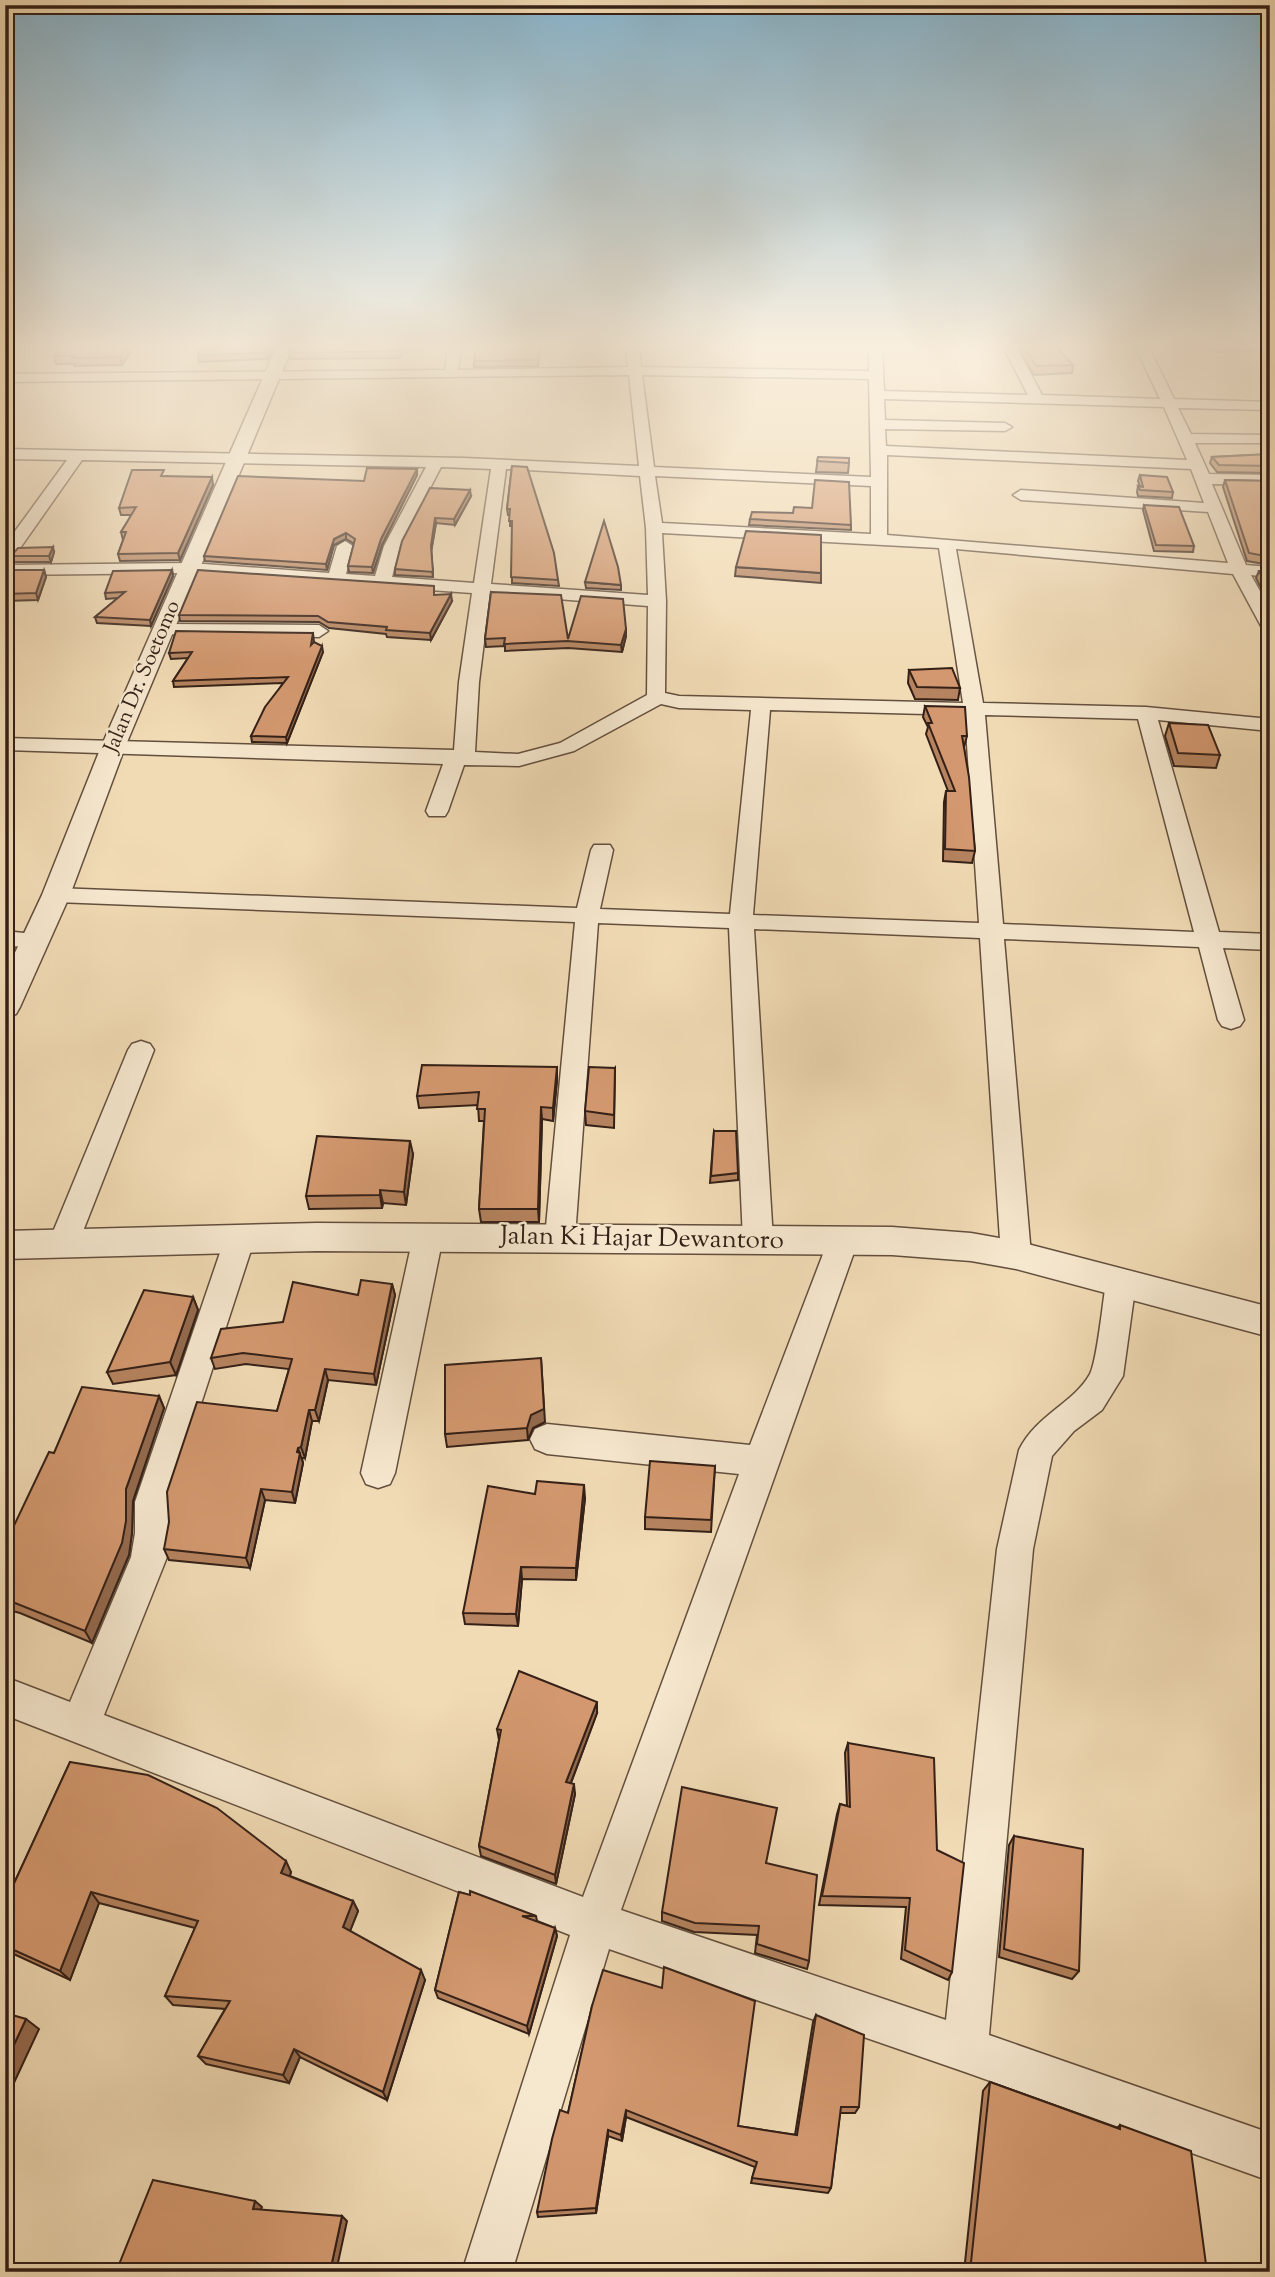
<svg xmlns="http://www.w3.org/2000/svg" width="1275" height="2277" font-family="'Sorts Mill Goudy',serif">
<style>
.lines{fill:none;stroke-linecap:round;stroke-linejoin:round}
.minor-casing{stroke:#634f3e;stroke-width:3}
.tertiary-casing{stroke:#634f3e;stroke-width:3}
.minor{fill:#f6e8cf;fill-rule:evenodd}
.tertiary{fill:#f6e8cf;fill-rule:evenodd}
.wall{fill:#b5835f;stroke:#342017;stroke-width:2}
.shaded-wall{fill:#946a4e;stroke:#342017;stroke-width:2}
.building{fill:#d3986f;stroke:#342017;stroke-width:2}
.labels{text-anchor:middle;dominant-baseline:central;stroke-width:5;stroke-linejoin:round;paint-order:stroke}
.far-street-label{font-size:21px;fill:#342017;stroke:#f6e8cf}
.street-label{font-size:26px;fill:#342017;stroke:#f6e8cf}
</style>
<rect width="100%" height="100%" fill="#f1dbb5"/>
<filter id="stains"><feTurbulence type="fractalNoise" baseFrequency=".00286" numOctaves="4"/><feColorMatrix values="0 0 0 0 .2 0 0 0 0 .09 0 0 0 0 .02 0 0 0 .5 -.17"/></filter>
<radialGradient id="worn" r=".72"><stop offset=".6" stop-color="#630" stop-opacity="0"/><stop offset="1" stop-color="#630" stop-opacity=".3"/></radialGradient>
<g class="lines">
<defs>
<g id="minor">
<path d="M448,348H461L458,370L628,367L626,348H639L641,367L869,371V348H882L884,391L1028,395L1004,348H1017L1042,395L1160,399L1136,348H1149L1174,399L1270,402V410L1178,408L1191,434L1270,435V443H1195L1209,474L1270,475V485L1212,484L1246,565L1270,567V577L1251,575L1270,609V631L1261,626L1233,574L956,549L983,703L1146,707L1270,719V731L1158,720L1219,932L1270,934V950L1223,948L1244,1020L1240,1026L1231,1029L1222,1026L1218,1020L1199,947L1004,939L1031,1255L1027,1263L1016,1267L1005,1263L1001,1255L980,938L754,929L773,1240L769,1248L758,1252L747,1248L743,1240L729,928L598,923L575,1237L571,1245L560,1248L549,1245L545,1237L575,922L56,902L48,900L44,895L48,890L56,888L577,908L591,850L594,845H610L613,850L600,909L730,914L751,710L679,708L661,704L574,751L519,766L464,765L448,811L445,816H429L426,811L443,764L5,750V738L454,750L459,682L472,593L190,573L5,575V565L190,563L329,573L337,546L345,541L353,546L346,574L375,576L384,546L426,467L82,460L11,561L5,562V545L67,460L5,459V449L464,458L639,466L629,375L5,382V374L445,370ZM642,375L869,379L871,477L654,467ZM884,399L1164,407L1187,460L886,446L885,429L1005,431L1012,427L1005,423L885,420ZM887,455L1191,469L1204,503L1021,490L1013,495L1021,500L1208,512L1228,563L887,535ZM441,467L491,469L474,583L392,577L400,546ZM506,469L640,476L646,528L648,595L491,584ZM655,476L871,486V534L662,523ZM662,533L939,548L963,703L679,696L665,693L666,601ZM490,594L648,606L647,695L560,743L518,754L475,752L479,682ZM770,710L965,715L979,923L753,915ZM985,715L1138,719L1194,932L1003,924Z"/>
<polygon points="164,624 319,625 328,631 319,637 158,634 155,630"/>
<polygon points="5,931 43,935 46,940 43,945 5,947"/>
<polygon points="141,1041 150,1044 154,1050 78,1244 74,1252 63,1256 52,1252 48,1244 128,1050 132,1044"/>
<polygon points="428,1226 439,1229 443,1237 395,1473 390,1484 378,1488 366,1484 361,1473 413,1237 417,1229"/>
<path d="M240,1227L251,1230L255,1238L169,1502L171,1533L167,1557L104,1715L583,1897L739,1474L547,1454L535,1449L530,1439L535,1429L547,1424L750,1445L828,1241L832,1233L843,1229L854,1233L858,1241L621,1910L946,2020L997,1549L1019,1450C1036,1415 1074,1403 1090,1374C1097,1361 1103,1301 1106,1282L1110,1273L1121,1270L1132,1273L1136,1282L1123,1376L1102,1410L1074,1431L1052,1456L1033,1549L989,2035L1270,2133V2181L965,2072L609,1949L512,2272H462L570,1935L5,1715V1677L70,1702L131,1557L135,1533V1502L225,1238L229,1230Z"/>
</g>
<g id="tertiary">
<polygon points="276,348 292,348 125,747 70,895 20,1007 16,1014 5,1017 5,974 42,895 101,747"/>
<polygon points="317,1223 892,1227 971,1233 1016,1241 1270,1307 1270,1337 1016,1269 971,1261 892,1255 317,1251 5,1259 5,1231"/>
</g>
</defs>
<use href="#minor" class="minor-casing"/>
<use href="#tertiary" class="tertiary-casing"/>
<use href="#minor" class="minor"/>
<use href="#tertiary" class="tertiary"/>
</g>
<g class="wall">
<polygon points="60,348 133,348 122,365 74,366 74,364 56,364 54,356"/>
<polygon points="274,348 268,359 199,362 198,355"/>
<polygon points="290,348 407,348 407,353 401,354 400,358 290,359 289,353"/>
<polygon points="540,348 538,366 474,367 474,361"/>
<polygon points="1018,348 1057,348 1073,365 1072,373 1034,375"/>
<polygon points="1208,348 1270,348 1270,351 1211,352"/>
<polygon points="1270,454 1270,473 1217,472 1210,463 1212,457"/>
<polygon points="818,457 849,463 848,473 816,472"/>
<polygon points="512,466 558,580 559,586 512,583 512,526 510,526 510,515 508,515 507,509"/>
<polygon points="417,469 417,475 382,545 373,573 349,572 348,566 354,544 346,539 334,545 327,570 205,561 204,556 364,481"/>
<polygon points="1140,475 1173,492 1172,498 1138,496 1137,492 1138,486 1140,487 1138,481"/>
<polygon points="166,476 213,485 180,560 120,561 118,554 123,540 121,532 132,515 121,515 119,508"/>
<polygon points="1225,480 1270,481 1270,565 1247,561 1223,487"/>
<polygon points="430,488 471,496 455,525 436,523 431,552 433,577 395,575 395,569"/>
<polygon points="1144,505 1194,546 1193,552 1154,551 1143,510"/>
<polygon points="812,508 851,525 851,530 749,525 750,519 793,513"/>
<polygon points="54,552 51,562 13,562 11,556"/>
<polygon points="736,567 821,573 821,583 735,576"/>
<polygon points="5,570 44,570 46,577 38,600 5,601"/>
<polygon points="172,570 173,576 151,626 97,623 95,617 118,598 106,599 105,593"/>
<polygon points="1259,571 1270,571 1270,592 1263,592 1256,578"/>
<polygon points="585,582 621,585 621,590 586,588"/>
<polygon points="491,592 568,639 626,629 626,636 622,652 568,648 505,651 505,646 486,647 485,639"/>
<polygon points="435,595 452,601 431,640 387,637 386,634 329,628 319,622 180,621 179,615"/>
<polygon points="313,633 314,642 323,652 287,743 252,742 251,736 283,683 174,687 173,681 188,658 171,659 169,653"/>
<polygon points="909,670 960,688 958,700 915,699 908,683"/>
<polygon points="925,706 967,736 964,747 975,851 972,863 943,861 944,802 946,791 948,791 926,734 928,727 923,717"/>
<polygon points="1169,723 1220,755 1216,768 1174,766 1165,736"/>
<polygon points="1270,739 1270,763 1265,751"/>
<polygon points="557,1067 557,1080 553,1121 542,1119 539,1222 481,1222 479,1209 484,1121 479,1121 478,1105 419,1108 417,1096"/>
<polygon points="615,1068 614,1128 586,1125 585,1111"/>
<polygon points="714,1131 738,1173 738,1180 710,1183"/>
<polygon points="413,1154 406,1205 383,1203 382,1208 309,1209 306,1196"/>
<polygon points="392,1284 395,1295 376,1385 328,1380 319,1421 312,1421 305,1458 302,1458 303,1463 295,1503 265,1500 250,1568 169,1560 164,1549 277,1411 289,1369 246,1364 215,1369 211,1358 283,1322"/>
<polygon points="193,1297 198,1310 176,1375 113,1384 107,1372"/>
<polygon points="159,1396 164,1408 133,1501 132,1533 129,1555 92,1643 20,1613 5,1609 5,1533 10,1534 54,1453"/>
<polygon points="545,1422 533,1428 528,1440 447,1447 445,1434"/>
<polygon points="715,1466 711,1532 645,1529 645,1517"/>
<polygon points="535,1494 585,1498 576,1580 522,1579 518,1626 465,1624 463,1613"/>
<polygon points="597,1713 571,1783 575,1794 556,1884 481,1856 479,1846 499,1740 497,1729"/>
<polygon points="848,1743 937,1850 952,1972 948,1980 901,1959 906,1907 819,1905 837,1814 840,1804 847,1806 845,1753"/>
<polygon points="70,1762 291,1872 290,1876 353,1901 358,1911 350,1931 425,1980 387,2100 300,2057 289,2083 206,2064 198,2056 225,2009 173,2005 165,1996 195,1928 99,1903 70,1980 5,1950 5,1903"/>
<polygon points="1014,1836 1079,1971 1072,1979 999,1957 1009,1845"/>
<polygon points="766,1863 809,1961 807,1969 755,1953 757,1935 694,1932 662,1921 662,1912"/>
<polygon points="459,1892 536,1916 537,1921 555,1928 557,1936 529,2034 438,1998 435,1990"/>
<polygon points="592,2006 738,2126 795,2135 813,2022 816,2015 859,2107 855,2113 840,2113 831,2188 828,2193 751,2183 755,2167 626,2117 622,2141 608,2136 596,2213 538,2217 537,2212 568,2113"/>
<polygon points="990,2082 1117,2128 1120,2125 1207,2272 964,2272 983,2091"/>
</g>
<g class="shaded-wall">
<polygon points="126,348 133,348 122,365 120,357"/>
<polygon points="270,348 274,348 268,359 267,353"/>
<polygon points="417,469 417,475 382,545 373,573 372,567 381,539"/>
<polygon points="212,477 213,485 180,560 178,553"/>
<polygon points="470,490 471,496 455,525 454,519"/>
<polygon points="435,518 436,523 431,552 433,577 431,546"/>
<polygon points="346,533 346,539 334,545 327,570 326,564 334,539"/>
<polygon points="53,547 54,552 51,562 49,556"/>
<polygon points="44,570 46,577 38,600 36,593"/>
<polygon points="172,570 173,576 151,626 150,620"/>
<polygon points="451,594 452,601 431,640 430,633"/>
<polygon points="626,629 626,636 622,652 621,645"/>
<polygon points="322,646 323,652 287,743 286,737"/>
<polygon points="557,1067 557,1080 553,1121 553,1108"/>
<polygon points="541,1107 542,1119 539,1222 538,1209"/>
<polygon points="410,1141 413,1154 406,1205 404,1192"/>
<polygon points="380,1190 383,1203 382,1208 380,1195"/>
<polygon points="392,1284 395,1295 376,1385 374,1374"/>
<polygon points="193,1297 198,1310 176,1375 170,1362"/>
<polygon points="541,1358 545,1422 533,1428 528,1440 527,1428"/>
<polygon points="325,1369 328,1380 319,1421 315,1410"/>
<polygon points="159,1396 164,1408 133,1501 132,1533 129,1555 92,1643 85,1631 126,1489"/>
<polygon points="309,1410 312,1421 305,1458 301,1447"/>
<polygon points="298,1448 303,1463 295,1503 292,1492"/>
<polygon points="584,1485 585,1498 576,1580 576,1568"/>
<polygon points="261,1489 265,1500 250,1568 246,1558"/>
<polygon points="521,1567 522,1579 518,1626 516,1614"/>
<polygon points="597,1702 597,1713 567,1793 566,1782"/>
<polygon points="574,1784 575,1794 556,1884 555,1875"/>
<polygon points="286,1861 291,1872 287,1883 281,1873"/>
<polygon points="91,1892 99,1903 70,1980 60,1971"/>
<polygon points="353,1901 358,1911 348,1936 343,1927"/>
<polygon points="555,1928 557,1936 529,2034 527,2026"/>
<polygon points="421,1970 425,1980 387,2100 383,2092"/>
<polygon points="26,2019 39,2029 5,2102 5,2064"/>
<polygon points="294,2049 300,2057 289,2083 283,2075"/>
<polygon points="626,2110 626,2117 622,2141 621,2135"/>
<polygon points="608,2130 608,2136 596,2213 596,2208"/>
<polygon points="255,2201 262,2207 259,2214 253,2209"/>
<polygon points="342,2216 347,2221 336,2272 330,2272"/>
</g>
<g class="building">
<polygon points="60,348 126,348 120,357 72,358 74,356 54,356"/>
<polygon points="200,348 270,348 267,353 198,355"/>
<polygon points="290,348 400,348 399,351 289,353"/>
<polygon points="476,348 539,348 538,360 474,361"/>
<polygon points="1025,348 1057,348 1073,365 1036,366"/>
<polygon points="1270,454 1270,466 1219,465 1212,457"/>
<polygon points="818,457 849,458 849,463 817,461"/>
<polygon points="512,466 527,467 554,553 558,580 511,577 512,521 509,521 510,509 507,509"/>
<polygon points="367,468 417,469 381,539 372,567 348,566 355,539 346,533 334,539 326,564 204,556 238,476 364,481"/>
<polygon points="132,470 164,470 161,476 212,477 178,553 118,554 126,532 121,532 136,507 119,508"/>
<polygon points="1140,475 1167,477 1173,492 1140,490 1138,486 1143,487"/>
<polygon points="815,480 849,482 851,525 750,519 752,512 793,513 794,507 812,508"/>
<polygon points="1225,480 1270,481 1270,557 1249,553"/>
<polygon points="430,488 470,490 454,519 435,518 431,546 433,572 395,569 402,541"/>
<polygon points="1144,505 1179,507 1194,546 1156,545"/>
<polygon points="604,521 618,567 621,585 585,582"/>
<polygon points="746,531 821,535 821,573 736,567"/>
<polygon points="53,547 49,556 11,556 18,548"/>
<polygon points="5,570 44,570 36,593 5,594"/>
<polygon points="172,570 150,620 95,617 125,592 105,593 113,571"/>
<polygon points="198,570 434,586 434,595 451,594 430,633 386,630 387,627 328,622 318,616 179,615"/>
<polygon points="1259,571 1270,571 1270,585 1266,585"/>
<polygon points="491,592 561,595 568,639 581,596 623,599 626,629 621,645 567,641 504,644 505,638 485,639"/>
<polygon points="176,631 313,633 311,645 314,642 322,646 286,737 251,736 265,707 288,677 173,681 192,652 169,653"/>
<polygon points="952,668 960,688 917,687 909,670"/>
<polygon points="925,706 965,707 967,736 962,736 969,777 975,851 945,849 946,791 955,791 928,723 932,723"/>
<polygon points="1169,723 1208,725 1220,755 1178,753"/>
<polygon points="422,1065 557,1067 553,1108 541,1107 538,1209 479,1209 485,1109 477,1109 479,1092 417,1096"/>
<polygon points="589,1067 615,1068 614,1115 585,1111"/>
<polygon points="714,1131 736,1131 738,1173 711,1176"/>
<polygon points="317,1136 410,1141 404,1192 380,1190 380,1195 306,1196"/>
<polygon points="361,1280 392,1284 374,1374 325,1369 315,1410 309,1410 301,1447 298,1448 297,1452 300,1453 292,1492 261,1489 246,1558 164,1549 169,1522 167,1492 197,1402 277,1411 292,1359 243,1353 211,1358 221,1329 283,1322 293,1282 358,1295"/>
<polygon points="144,1290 193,1297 170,1362 107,1372"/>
<polygon points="541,1358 544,1409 531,1415 527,1428 445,1434 445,1365"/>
<polygon points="82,1387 159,1396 126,1489 126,1521 122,1543 85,1631 5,1599 5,1533 10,1534 49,1452 54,1453"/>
<polygon points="650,1461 715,1466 711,1520 645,1517"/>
<polygon points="537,1481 584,1485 576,1568 521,1567 516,1614 463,1613 488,1486 535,1494"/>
<polygon points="519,1671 597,1702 566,1782 574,1784 555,1875 479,1846 501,1730 497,1729"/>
<polygon points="848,1743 934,1758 937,1850 964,1863 952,1972 905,1950 910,1898 822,1896 840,1804 850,1807"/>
<polygon points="70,1762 148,1775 217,1808 286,1861 281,1873 353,1901 343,1927 421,1970 383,2092 294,2049 283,2075 198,2056 230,2001 165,1996 198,1921 91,1892 60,1971 5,1946 5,1903"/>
<polygon points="682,1787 777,1808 766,1863 817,1875 809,1961 757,1944 759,1926 695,1923 662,1912"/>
<polygon points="1014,1836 1083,1849 1079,1971 1004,1949"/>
<polygon points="470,1891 536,1916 522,1916 555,1928 527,2026 435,1990 459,1892 470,1895"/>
<polygon points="664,1967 755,2001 738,2126 797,2135 816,2015 864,2035 859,2107 841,2107 831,2188 752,2178 757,2162 626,2110 621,2135 608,2130 596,2208 537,2212 552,2139 560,2110 568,2113 592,2006 603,1970 662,1988"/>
<polygon points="5,2013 26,2019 5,2064"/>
<polygon points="990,2082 1120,2129 1120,2125 1191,2151 1207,2272 970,2272"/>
<polygon points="153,2180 255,2201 253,2209 342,2216 330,2272 116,2272"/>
</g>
<linearGradient id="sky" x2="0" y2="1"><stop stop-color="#89b7d0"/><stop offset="0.52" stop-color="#f9efde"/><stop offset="1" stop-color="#f9efde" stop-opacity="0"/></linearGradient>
<rect width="1275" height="667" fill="url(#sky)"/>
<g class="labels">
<g class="far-street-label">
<text transform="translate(143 677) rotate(-67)">Jalan Dr. Soetomo</text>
</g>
<g class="street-label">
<text transform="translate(642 1239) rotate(1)">Jalan Ki Hajar Dewantoro</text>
</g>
</g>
<rect width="1275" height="2277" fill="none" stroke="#f1dbb5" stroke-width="28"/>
<rect x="7" y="7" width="1261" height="2263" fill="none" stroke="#342017" stroke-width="3.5"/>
<rect x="14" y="14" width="1247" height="2249" fill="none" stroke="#342017" stroke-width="2"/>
<rect width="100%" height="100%" filter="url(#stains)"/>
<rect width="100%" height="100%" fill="url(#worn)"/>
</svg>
